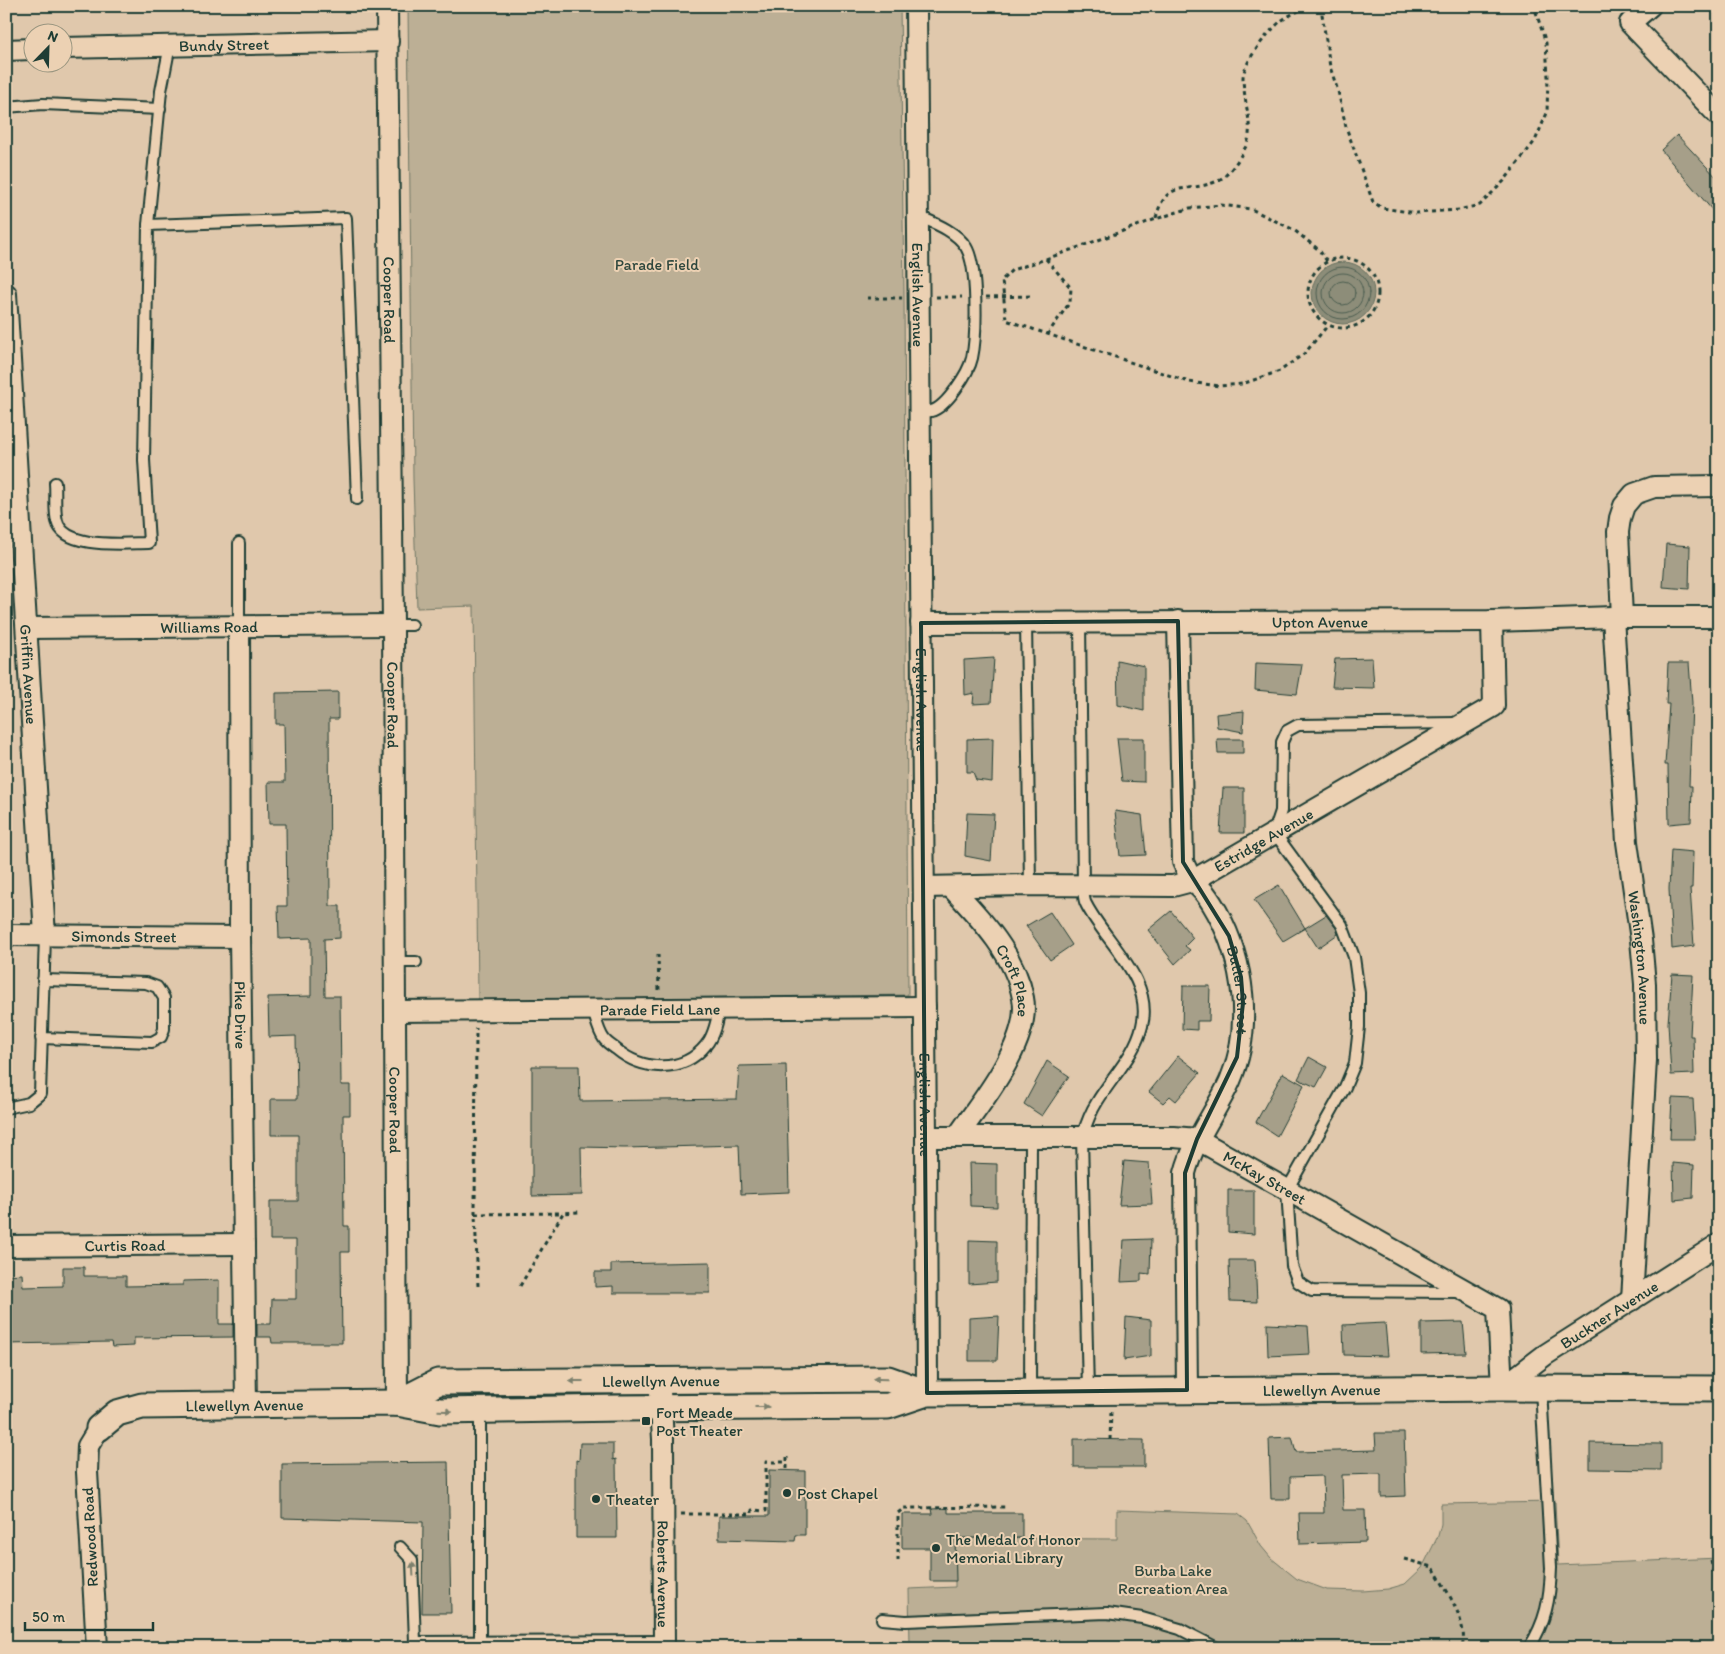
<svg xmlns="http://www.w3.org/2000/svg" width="1725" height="1654" font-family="Itim,sans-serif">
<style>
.green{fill:#bcaf95;stroke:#6e7664}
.water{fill:#8d8d79;stroke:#616d5d}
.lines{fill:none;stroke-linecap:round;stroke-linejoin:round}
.shore{stroke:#4b5d50;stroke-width:1}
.building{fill:#a69f89;stroke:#1f3d34}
.service-casing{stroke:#1f3d34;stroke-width:14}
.minor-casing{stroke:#1f3d34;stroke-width:24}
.tertiary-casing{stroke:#1f3d34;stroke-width:29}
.path{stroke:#1f3d34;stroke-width:3;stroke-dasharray:4 4;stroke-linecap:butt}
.service{stroke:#ecd1b3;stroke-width:10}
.minor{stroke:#ecd1b3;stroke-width:20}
.tertiary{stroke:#ecd1b3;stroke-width:25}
.oneway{fill:#7b806d}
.marked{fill:none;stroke:#1f3d34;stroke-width:4;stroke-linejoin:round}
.poi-dot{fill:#1f3d34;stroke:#ecd1b3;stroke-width:2}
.labels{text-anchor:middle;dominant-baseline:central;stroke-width:4;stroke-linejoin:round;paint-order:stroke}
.street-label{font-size:16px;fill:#1f3d34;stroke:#ecd1b3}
.park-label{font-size:16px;fill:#2f483e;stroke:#ecd1b3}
.poi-label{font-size:16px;fill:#1f3d34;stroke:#ecd1b3;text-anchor:start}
</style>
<rect width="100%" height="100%" fill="#e0c8ac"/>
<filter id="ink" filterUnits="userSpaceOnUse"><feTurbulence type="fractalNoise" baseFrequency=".02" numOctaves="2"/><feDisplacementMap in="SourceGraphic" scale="10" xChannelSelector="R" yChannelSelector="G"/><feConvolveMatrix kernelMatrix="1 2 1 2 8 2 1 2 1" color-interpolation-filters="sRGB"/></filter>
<g filter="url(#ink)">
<g class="green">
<polygon points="408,6 900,6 904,292 908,995 478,1000 474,606 417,608 413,479"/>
<polygon points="1555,1502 1558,1565 1719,1558 1719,1648 805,1648 910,1645 909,1589 955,1587 955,1538 1117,1539 1117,1510 1238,1514 1247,1521 1261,1546 1271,1558 1297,1579 1327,1590 1363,1591 1388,1589 1405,1584 1422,1568 1438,1536 1441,1524 1441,1504"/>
</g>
<circle class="water" cx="1343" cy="293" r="31"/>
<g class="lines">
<g class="shore">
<circle cx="1343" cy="293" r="26"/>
<circle cx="1343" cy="293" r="20"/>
<circle cx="1343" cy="293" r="12"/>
</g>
</g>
<g class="building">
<polygon points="1677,135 1719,180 1719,218 1661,150"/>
<polygon points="1666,544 1690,546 1689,589 1663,587"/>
<polygon points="994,658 991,703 973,704 974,693 965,695 964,660"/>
<polygon points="1372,658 1374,688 1332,687 1335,659"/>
<polygon points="1117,660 1144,666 1144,711 1118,705"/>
<polygon points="1256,663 1302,665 1297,694 1255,690"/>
<polygon points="1668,663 1689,663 1692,703 1689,786 1692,786 1691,822 1669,824 1668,765 1665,765 1669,704 1666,704"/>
<polygon points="338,692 338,719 329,719 330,906 340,906 340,938 324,939 325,996 340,996 341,1085 350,1085 350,1115 343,1115 344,1226 349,1226 349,1252 341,1252 342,1343 272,1343 271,1337 257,1337 257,1324 271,1324 272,1299 296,1299 296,1240 270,1240 270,1201 298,1201 298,1135 271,1135 271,1099 297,1099 296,1036 269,1037 268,997 311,996 311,938 279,939 278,906 287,906 286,824 269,824 268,782 285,782 284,724 276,724 276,693"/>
<polygon points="1244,711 1243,732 1217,727 1216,714"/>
<polygon points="993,738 992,782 976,780 973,772 967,772 967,739"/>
<polygon points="1117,738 1144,738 1144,782 1122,781"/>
<polygon points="1217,739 1243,739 1243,753 1218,753"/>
<polygon points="1223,788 1244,788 1244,833 1220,833"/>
<polygon points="1115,811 1142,815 1146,855 1120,856"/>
<polygon points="967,813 994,814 991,861 965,856"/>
<polygon points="1671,850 1693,852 1692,888 1690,888 1694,946 1672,949 1669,889"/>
<polygon points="1279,885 1305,928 1283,941 1254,900"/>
<polygon points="1171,911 1193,938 1185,946 1190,950 1175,964 1148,930"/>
<polygon points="1050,912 1072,945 1050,960 1026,926"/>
<polygon points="1326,915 1336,928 1338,934 1318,948 1305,928"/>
<polygon points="1672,974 1693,975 1690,1036 1693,1036 1694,1074 1671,1075 1668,1023"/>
<polygon points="1183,986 1210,986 1209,1021 1197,1021 1197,1030 1182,1029"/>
<polygon points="1178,1056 1200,1073 1176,1101 1170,1096 1163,1103 1149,1092"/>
<polygon points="1309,1057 1327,1067 1316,1087 1298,1079"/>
<polygon points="1047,1061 1069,1076 1042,1116 1024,1104"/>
<polygon points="786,1065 789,1192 741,1194 739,1145 625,1148 581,1147 582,1195 532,1196 532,1066 579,1066 580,1101 737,1099 739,1066"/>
<polygon points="1283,1073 1304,1085 1277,1136 1256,1122"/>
<polygon points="1672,1098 1693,1099 1695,1139 1670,1139"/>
<polygon points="1124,1161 1149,1163 1152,1204 1119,1205"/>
<polygon points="969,1163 997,1164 997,1207 970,1206"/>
<polygon points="1673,1163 1694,1165 1693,1198 1674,1200"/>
<polygon points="1228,1190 1254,1190 1254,1234 1228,1232"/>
<polygon points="1151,1239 1150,1274 1141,1273 1141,1281 1121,1282 1124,1240"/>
<polygon points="969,1240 997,1241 997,1282 969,1284"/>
<polygon points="1229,1260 1255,1260 1257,1302 1230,1301"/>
<polygon points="710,1262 710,1293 613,1293 613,1286 595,1287 595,1272 611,1272 611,1264"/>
<polygon points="63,1267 84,1267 84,1276 126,1276 126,1286 183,1285 183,1281 219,1280 219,1324 233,1324 233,1337 134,1338 134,1346 112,1347 111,1342 6,1344 6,1275 22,1274 23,1287 63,1286"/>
<polygon points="999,1316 997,1361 969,1361 969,1318"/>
<polygon points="1126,1317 1151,1320 1151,1356 1124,1360"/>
<polygon points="1463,1322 1466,1353 1421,1354 1421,1323"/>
<polygon points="1385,1323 1388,1356 1344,1355 1343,1325"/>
<polygon points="1267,1324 1308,1326 1310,1354 1268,1356"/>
<polygon points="1375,1433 1404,1433 1406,1496 1381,1497 1381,1474 1342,1475 1343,1510 1365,1510 1366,1542 1300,1544 1299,1513 1324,1513 1323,1476 1290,1477 1290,1499 1271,1499 1269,1438 1292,1437 1296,1452 1376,1450"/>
<polygon points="1074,1439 1144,1440 1144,1467 1074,1467"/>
<polygon points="580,1443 613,1443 613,1460 616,1459 617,1538 576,1538 576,1460 579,1461"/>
<polygon points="1590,1443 1661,1444 1661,1470 1590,1469"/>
<polygon points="448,1462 451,1613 422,1613 423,1522 282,1518 282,1464"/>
<polygon points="769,1470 805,1471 805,1535 796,1535 795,1541 719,1539 719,1516 769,1516"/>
<polygon points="948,1508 948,1513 1022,1513 1022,1538 955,1538 956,1581 930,1581 930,1548 902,1548 902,1514 933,1514 932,1509"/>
</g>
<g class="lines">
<defs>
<g id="service">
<polyline points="6,107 43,104 160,109"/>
<path d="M918,216C934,223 956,231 966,247C978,267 977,334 972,358C969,372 946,408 931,411C928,412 923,411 919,411"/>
<polyline points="148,225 161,91 170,45"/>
<path d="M55,483C56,495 54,510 57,521C64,550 126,543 149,543L144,460L148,225L346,218L357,499"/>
<path d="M1080,622L1083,885C1084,891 1083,899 1086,904C1105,942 1154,979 1142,1026C1135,1055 1112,1077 1097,1102C1090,1113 1086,1124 1082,1137L1088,1391"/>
<polyline points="1026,623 1030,885"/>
<polyline points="393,625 412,625"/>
<polyline points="239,626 239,543"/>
<polyline points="1458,723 1298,725 1287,731 1282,742 1281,811 1274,832 1342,925 1354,957 1359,993 1359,1027 1355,1063 1345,1087 1287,1190 1292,1266 1298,1282 1312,1291 1461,1292"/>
<polyline points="395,962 416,962"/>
<path d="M593,1010C596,1019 598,1031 604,1039C607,1043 612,1046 616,1049C642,1071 683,1074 706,1045C714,1036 717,1020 719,1009"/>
<polyline points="41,1038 152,1042 161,1037 164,1029 164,998 157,987 146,983 43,980"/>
<polyline points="6,1108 29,1103 40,1094 45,936"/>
<polyline points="1030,1393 1031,1137"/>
<polyline points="400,1547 412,1560 415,1642 664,1641"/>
<polyline points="882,1619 906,1621 1107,1613 1142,1618 1180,1629 1217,1648"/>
<polyline points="480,1642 480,1411"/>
<path d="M1529,1648C1546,1621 1550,1599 1551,1568L1541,1389"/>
</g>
<g id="minor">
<path id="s1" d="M387,6L393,625L397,1403"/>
<path id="s2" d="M916,6L926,1137L927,1393"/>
<polyline points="1650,6 1630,23 1719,116"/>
<path id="s3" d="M62,48L388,41"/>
<polyline points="6,50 32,49"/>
<path id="s4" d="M6,294L45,936"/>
<path id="s5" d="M1613,617L1627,842L1641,940L1645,984L1646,1060L1632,1300"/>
<polyline points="1622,617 1618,532 1620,518 1624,506 1634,494 1654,487 1719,486"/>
<path id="s6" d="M1178,621L1183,862C1186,868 1188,874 1192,879C1194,884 1199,886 1202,890C1208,896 1213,905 1217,912C1244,961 1253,1028 1230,1081C1216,1112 1194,1139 1185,1173L1187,1390"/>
<path id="s7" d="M921,623L1492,621L1613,617H1719"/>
<path id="s8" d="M239,626L240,937L246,1404"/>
<path id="s9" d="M27,628L393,625"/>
<path id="s10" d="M924,887L1030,885L1173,886L1192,881L1494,706L1492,621"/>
<path id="s11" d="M951,887C980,918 1015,954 1023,998C1027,1018 1017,1043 1008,1060C994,1088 974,1112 957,1137"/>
<path id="s12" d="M6,935L240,937"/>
<path id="s13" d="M395,1011L925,1007"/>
<path id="s14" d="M926,1137H1174L1197,1139L1498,1309L1502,1388"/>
<path id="s15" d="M6,1246L244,1244"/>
<path id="s16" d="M1502,1388L1545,1355L1719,1244"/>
<path id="s17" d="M660,1392L663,1439L664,1648"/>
<polyline points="97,1648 87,1472 88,1446 99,1428"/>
</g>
<g id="tertiary">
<path id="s18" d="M397,1403L438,1382L888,1379L927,1393"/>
<path id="s19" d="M99,1428L117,1413L142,1406L397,1403L440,1411L620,1408L888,1406L927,1393L1502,1388L1719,1389"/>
</g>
</defs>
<use href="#service" class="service-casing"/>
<use href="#minor" class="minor-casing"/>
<use href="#tertiary" class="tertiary-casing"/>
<g class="path">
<polyline points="1324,6 1322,14 1330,67 1338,91 1346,127 1373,202 1382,208 1416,213 1458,210 1480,205 1504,181 1535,141 1547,113 1548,77 1546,43 1534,6"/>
<path d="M1156,218C1166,178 1185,194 1215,182C1228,177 1238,161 1245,148C1252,136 1249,118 1246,104C1245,95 1243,86 1243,77C1245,60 1268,32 1281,21C1289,15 1299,11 1308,6"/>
<circle cx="1343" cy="293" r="35"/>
<polyline points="1046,259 1071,288 1070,302 1047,335"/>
<polyline points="1327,261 1319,250 1294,230 1251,209 1221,205 1190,208 1156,219 1046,259 1012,270 1002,280 1006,320 1189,382 1219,386 1242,384 1280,371 1305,353 1328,325"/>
<polyline points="936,297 962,297"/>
<polyline points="986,297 1033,296"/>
<polyline points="867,298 902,298"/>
<polyline points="658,954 659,991"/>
<polyline points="475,1214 476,1028"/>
<polyline points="478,1286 475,1214 563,1213"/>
<polyline points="520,1286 563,1213 580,1212"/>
<polyline points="1110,1440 1111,1411"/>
<polyline points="787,1457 787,1470"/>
<polyline points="681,1514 752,1514 752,1510 766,1511 766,1462 787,1462"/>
<path d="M1404,1559L1433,1567C1444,1587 1460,1609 1463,1632C1464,1637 1463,1643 1462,1648"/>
<polyline points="898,1561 898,1513 904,1508 1005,1507"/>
<polyline points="1711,1561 1719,1597"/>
</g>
<use href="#service" class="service"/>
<use href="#minor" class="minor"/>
<use href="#tertiary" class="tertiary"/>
</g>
<defs><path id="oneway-solid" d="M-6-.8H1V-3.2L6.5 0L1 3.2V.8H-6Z" transform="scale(1.25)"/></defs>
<g class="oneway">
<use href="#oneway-solid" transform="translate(880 1379) rotate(-179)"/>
<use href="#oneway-solid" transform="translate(576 1381) rotate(180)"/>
<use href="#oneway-solid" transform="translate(762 1407)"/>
<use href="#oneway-solid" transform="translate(445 1411) rotate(1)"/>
<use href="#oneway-solid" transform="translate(413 1569) rotate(-93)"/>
</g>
</g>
<path class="marked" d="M1178,621L1183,862L1229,936L1241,977L1243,1003L1237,1057L1197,1139L1185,1173L1187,1390L927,1393L921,623Z"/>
<g class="poi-dot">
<rect x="641" y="1416" width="10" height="10" rx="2.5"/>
<circle cx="787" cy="1493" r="5"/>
<circle cx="596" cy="1499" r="5"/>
<circle cx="936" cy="1548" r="5"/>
</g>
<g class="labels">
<g class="street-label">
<text stroke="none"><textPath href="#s3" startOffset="162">Bundy Street</textPath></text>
<text stroke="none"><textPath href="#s2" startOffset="289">English Avenue</textPath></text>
<text stroke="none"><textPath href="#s1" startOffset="294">Cooper Road</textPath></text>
<text stroke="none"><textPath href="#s7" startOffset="399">Upton Avenue</textPath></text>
<text stroke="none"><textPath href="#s9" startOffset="182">Williams Road</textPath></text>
<text stroke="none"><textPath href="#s4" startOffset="381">Griffin Avenue</textPath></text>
<text stroke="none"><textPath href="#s2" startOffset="694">English Avenue</textPath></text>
<text stroke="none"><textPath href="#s1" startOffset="699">Cooper Road</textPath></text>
<text stroke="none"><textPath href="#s10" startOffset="351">Estridge Avenue</textPath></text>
<text stroke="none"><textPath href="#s12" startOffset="118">Simonds Street</textPath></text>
<text stroke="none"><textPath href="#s5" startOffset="342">Washington Avenue</textPath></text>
<text stroke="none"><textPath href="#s11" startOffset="115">Croft Place</textPath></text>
<text stroke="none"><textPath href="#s6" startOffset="384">Butler Street</textPath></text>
<text stroke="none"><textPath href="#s13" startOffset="265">Parade Field Lane</textPath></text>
<text stroke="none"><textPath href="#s8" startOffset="389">Pike Drive</textPath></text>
<text stroke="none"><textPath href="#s2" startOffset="1099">English Avenue</textPath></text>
<text stroke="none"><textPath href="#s1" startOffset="1104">Cooper Road</textPath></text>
<text stroke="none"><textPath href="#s14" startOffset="349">McKay Street</textPath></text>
<text stroke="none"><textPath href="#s15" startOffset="119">Curtis Road</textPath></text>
<text stroke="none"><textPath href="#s16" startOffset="130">Buckner Avenue</textPath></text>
<text stroke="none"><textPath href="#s18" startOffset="269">Llewellyn Avenue</textPath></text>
<text stroke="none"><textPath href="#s19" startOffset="1232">Llewellyn Avenue</textPath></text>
<text stroke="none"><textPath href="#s19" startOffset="152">Llewellyn Avenue</textPath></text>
<text transform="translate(90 1537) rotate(-93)">Redwood Road</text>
<text stroke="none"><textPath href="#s17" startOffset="182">Roberts Avenue</textPath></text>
</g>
<g class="park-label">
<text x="657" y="264">Parade Field</text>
<text x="1173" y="1570">Burba Lake<tspan x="1173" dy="18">Recreation Area</tspan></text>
</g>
<g class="poi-label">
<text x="656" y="1412">Fort Meade<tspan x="656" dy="18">Post Theater</tspan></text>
<text x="797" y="1493">Post Chapel</text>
<text x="606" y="1499">Theater</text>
<text x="946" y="1539">The Medal of Honor<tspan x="946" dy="18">Memorial Library</tspan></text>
</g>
</g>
<rect width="1725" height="1654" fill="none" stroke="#ecd1b3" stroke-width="25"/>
<rect x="12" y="12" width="1700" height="1629" fill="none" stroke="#1f3d34" stroke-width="2" filter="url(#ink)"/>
<g transform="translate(48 48) rotate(23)"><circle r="24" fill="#ecd1b3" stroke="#9a9680"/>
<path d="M0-4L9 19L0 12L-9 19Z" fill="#1f3d34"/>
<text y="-8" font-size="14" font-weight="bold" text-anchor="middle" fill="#1f3d34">N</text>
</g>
<path d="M25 1622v8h128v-8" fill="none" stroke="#1f3d34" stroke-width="2.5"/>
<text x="32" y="1622" font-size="15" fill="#1f3d34" stroke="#ecd1b3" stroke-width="4" paint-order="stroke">50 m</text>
</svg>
